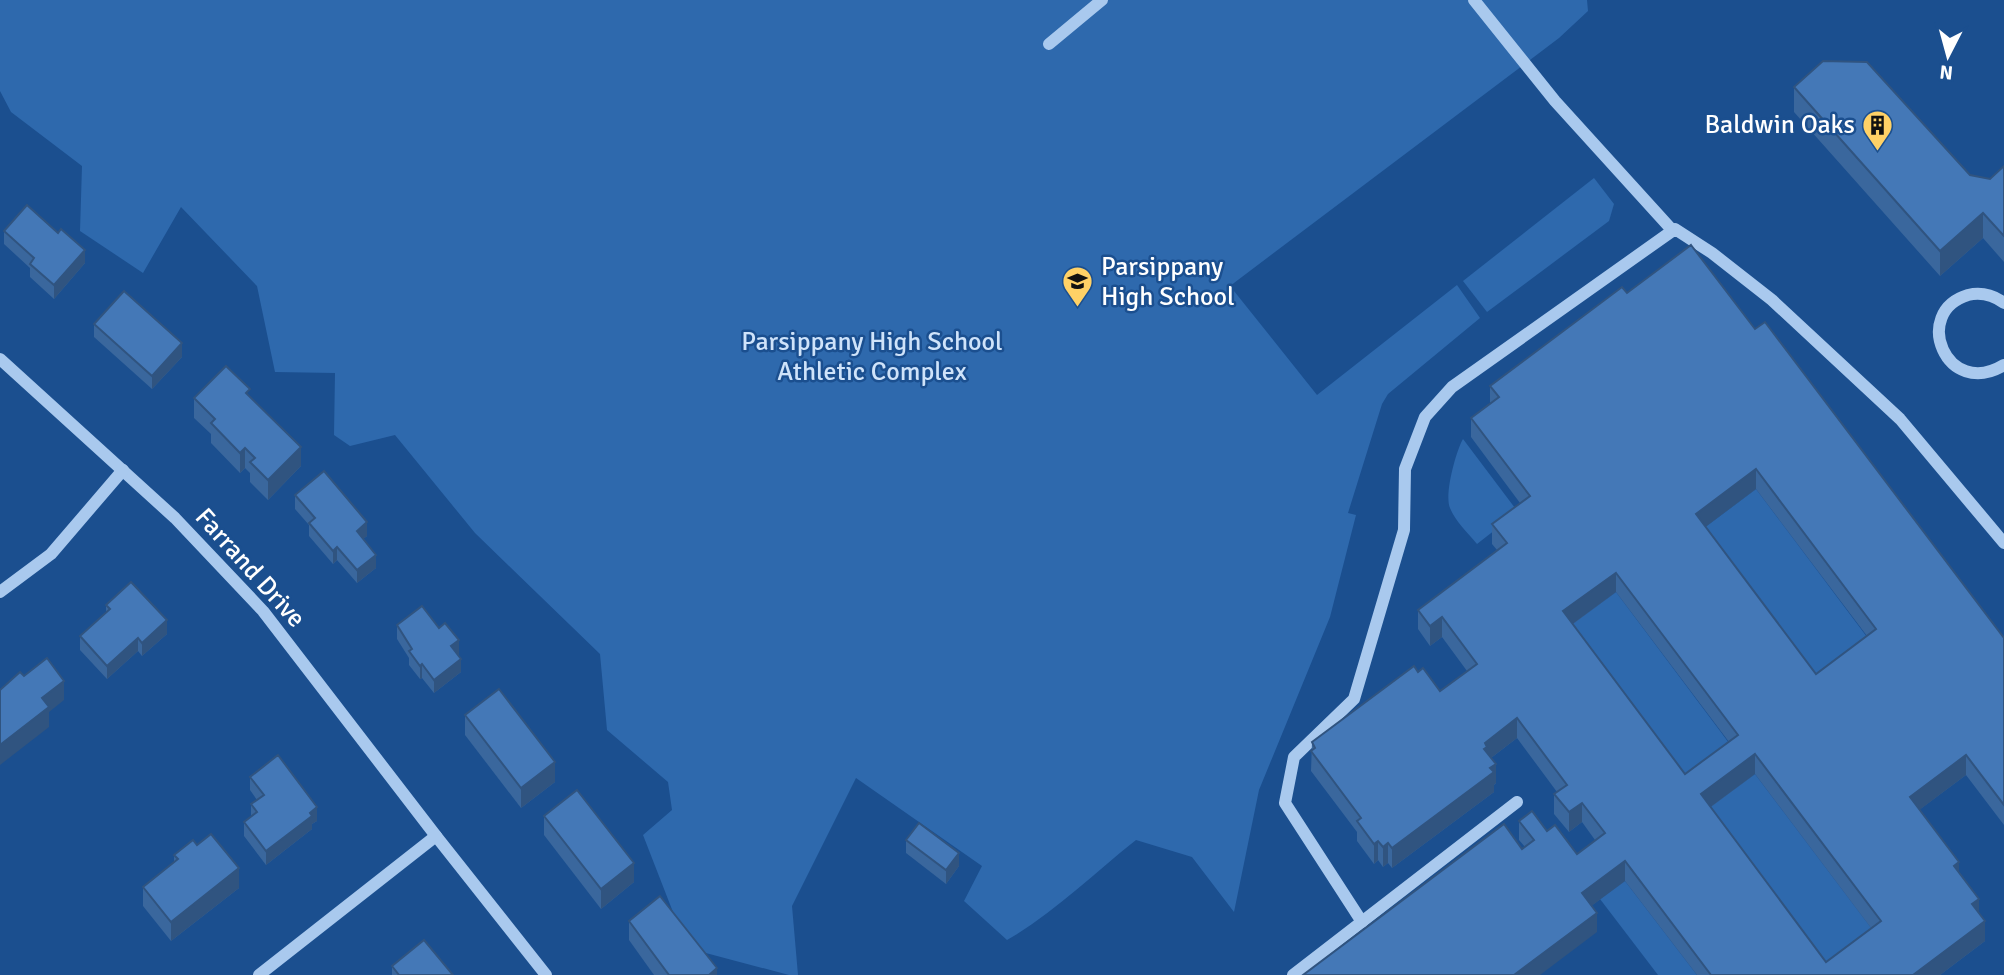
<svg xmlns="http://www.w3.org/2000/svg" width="2004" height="975" font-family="Signika,sans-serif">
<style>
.green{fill:#2e69ad}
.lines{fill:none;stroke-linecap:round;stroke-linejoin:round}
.minor{stroke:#a9c9ee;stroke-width:12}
.wall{fill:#3a679d;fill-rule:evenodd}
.shaded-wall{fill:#305480}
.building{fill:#4478b7;stroke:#305480;stroke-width:2;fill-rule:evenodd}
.labels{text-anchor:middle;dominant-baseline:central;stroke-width:5;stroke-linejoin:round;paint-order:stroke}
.poi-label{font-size:26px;fill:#fff;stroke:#1b4f8f;text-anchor:end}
.park-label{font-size:26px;fill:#cfe3fa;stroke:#1b4f8f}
.street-label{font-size:26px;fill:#fff;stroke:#1b4f8f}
</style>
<rect width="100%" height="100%" fill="#1b4f8f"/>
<g class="green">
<path d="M0,0H1587L1588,11L1559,38L1230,286L1317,395L1457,285L1480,318L1388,394L1382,404L1348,513L1356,515L1330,617L1259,790L1234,912L1192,857L1136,840C1093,874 1054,913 1007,940L964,901L982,866L856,778L792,906L798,975H789L687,948L643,835L672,810L668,782L607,730L600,654L475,533L395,435L350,446L334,435L335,373L275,372L257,286L181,207L143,273L80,231L82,166L11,112L0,91Z"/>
<polygon points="1594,178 1614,204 1609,221 1487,312 1463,281"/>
<path d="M1463,439L1518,512L1477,544C1468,533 1455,521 1450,508C1444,495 1456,451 1463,439Z"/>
<polygon points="1756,489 1876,649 1816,693 1696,534"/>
<polygon points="1616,592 1738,755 1685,794 1563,631"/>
<polygon points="1755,774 1881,941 1835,975 1701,814"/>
<polygon points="1625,881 1697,975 1658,975 1600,899"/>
</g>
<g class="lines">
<g class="minor">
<polyline points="1474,0 1555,101 1673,231"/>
<polyline points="1049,44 1102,0"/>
<path d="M2004,303C1993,295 1981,292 1968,295C1911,312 1946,400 2004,365"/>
<polyline points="0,359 175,518 263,611 436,836"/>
<polyline points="0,592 51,554 123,470"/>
<polyline points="1362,922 1285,803 1294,757 1354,699 1404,530 1405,469 1425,417 1452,387 1675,229 1712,253 1772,300 1900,419 2004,543"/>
<polyline points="259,975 436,836 546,975"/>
<polyline points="1293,975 1517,802"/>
</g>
</g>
<g class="wall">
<polygon points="1794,87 1970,175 1990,179 2004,166 2004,262 1983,238 1940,276 1794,112"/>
<polygon points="4,231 85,263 54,299 30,277 30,268 4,244"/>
<path d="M1627,293L1755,329L2004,638V825L1966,775L1919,810L1959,872L1979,914L1985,941L1940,975H1697L1625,881L1591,906L1597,932L1522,849L1525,847L1519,840V821L1547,831L1577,854L1595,840L1582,822L1569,832L1554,814V794L1557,792L1517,738L1491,758L1496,783L1494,785V792L1392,868L1388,863L1383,867L1378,860L1374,864L1357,841V832L1311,771L1312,742L1418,672L1440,691L1467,671L1442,637L1430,646L1418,629V610L1497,550L1492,544V524L1520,503L1471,437V418L1490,403V386ZM1756,489L1867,636L1816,674L1705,527ZM1616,592L1729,742L1685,774L1573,624ZM1755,774L1871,928L1826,962L1711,807Z"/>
<polygon points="94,324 182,357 152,389 94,337"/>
<polygon points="250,397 301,466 268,500 250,482 250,473 245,468 240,473 211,443 211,434 194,418 194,398"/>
<polygon points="295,495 367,536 363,539 376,568 357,583 337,560 333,564 309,536 309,525 295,509"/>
<polygon points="106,605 167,634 142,656 138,651 107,679 80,650 80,636 106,612"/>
<polygon points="397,625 459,654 458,655 461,672 434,693 422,678 420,679 409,665 409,658 397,639"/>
<polygon points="465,715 555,782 521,808 465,735"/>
<polygon points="250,777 317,821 312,824 312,829 266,865 244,836 244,822 251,817 251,804 257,800 250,790"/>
<polygon points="544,816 634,882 601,909 544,835"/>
<polygon points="906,840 959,866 946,884 906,853"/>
<polygon points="174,855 239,888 171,941 143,906 143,887 174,862"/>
<polygon points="629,921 717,975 654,975 629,940"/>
<polygon points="392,966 453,975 392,975"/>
</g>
<g class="shaded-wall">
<polygon points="1983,213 1983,238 1940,276 1940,251"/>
<polygon points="85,250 85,263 54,299 54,285"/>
<polygon points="182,343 182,357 152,389 152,376"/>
<polygon points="301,447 301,466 268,500 268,480"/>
<polygon points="245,448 245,468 240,473 240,453"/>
<polygon points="1756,469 1756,489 1696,534 1696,514"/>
<polygon points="367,522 367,536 357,544 357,531"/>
<polygon points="337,547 337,560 333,564 333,551"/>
<polygon points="376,555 376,568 357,583 357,570"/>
<polygon points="1616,573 1616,592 1563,631 1563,611"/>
<polygon points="1442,617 1442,637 1430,646 1430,626"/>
<polygon points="167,620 167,634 142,656 142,643"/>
<polygon points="138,638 138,651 107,679 107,666"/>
<polygon points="459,640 459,654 451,660 451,646"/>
<polygon points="461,659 461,672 434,693 434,680"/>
<polygon points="422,664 422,678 420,679 420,666"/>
<polygon points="64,681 64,700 49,712 49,727 0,765 0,745 42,698"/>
<polygon points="1517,718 1517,738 1487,761 1484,768 1485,743"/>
<polygon points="1755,754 1755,774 1701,814 1701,794"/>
<polygon points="1966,755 1966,775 1910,817 1910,797"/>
<polygon points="555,762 555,782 521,808 521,788"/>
<polygon points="1496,764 1496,783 1494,785 1494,792 1392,868 1392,848"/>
<polygon points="1582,803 1582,822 1569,832 1569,812"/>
<polygon points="317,807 317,821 312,824 312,829 266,865 266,851"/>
<polygon points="1378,841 1378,860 1374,864 1374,844"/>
<polygon points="1388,843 1388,863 1383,867 1383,847"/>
<polygon points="959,853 959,866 946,884 946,870"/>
<polygon points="1625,861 1625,881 1582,913 1582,893"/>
<polygon points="1959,862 1959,882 1954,866"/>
<polygon points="634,863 634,882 601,909 601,889"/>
<polygon points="239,868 239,888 171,941 171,922"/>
<polygon points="1979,899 1979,919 1972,904"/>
<polygon points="1597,913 1597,932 1540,975 1514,975"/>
<polygon points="1985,921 1985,941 1940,975 1913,975"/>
<polygon points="717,968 717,975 709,975"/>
</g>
<g class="building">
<polygon points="1823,61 1867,62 1970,175 1990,179 2004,166 2004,236 1983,213 1940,251 1794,87"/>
<polygon points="27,205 58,233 61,229 85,250 54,285 30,264 34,258 4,231"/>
<path d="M1691,245L1755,329L1765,322L2004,638V805L1966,755L1910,797L1959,862L1954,866L1979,899L1972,904L1985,921L1913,975H1711L1625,861L1582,893L1597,913L1514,975H1303L1504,824L1522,849L1534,840L1519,821L1532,811L1547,831L1555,825L1577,854L1605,833L1582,803L1569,812L1554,794L1567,785L1517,718L1485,743L1487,747L1484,749L1496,764L1490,768L1494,772L1392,848L1388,843L1383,847L1378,841L1374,844L1357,821L1361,818L1311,751L1315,748L1312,742L1414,666L1418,672L1423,668L1440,691L1477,664L1442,617L1430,626L1418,610L1507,543L1492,524L1530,496L1471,418L1499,397L1490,386L1622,287L1627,293ZM1756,469L1876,629L1816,674L1696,514ZM1616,573L1738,735L1685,774L1563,611ZM1755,754L1881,921L1826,962L1701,794Z"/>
<polygon points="124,291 182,343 152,376 94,324"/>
<polygon points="226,366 250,389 246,393 301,447 268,480 250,462 255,458 245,448 240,453 211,423 215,419 194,398"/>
<polygon points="324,471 367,522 357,531 376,555 357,570 337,547 333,551 309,523 315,518 295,495"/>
<polygon points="131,582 167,620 142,643 138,638 107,666 80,636 110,609 106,605"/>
<polygon points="422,606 439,628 445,623 459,640 451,646 461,659 434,680 422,664 420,666 409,651 412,649 397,625"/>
<polygon points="47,658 64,681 42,698 49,707 0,745 0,690 20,672 24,676"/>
<polygon points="499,689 555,762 521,788 465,715"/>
<polygon points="278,755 317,807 310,813 312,816 266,851 244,822 257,812 251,804 264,795 250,777"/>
<polygon points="577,790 634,863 601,889 544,816"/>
<polygon points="919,823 959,853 946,870 906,840"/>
<polygon points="211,834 239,868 171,922 143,887 178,859 174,855 193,840 197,845"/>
<polygon points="660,896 717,968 709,975 669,975 629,921"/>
<polygon points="424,940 453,975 399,975 392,966"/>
</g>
<defs>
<symbol id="building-pin" viewBox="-11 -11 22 30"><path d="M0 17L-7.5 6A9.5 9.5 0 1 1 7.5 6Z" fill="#ffd166" stroke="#1b4f8f"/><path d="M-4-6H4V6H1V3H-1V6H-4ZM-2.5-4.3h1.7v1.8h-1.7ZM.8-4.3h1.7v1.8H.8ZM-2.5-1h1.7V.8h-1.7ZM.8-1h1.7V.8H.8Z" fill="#111"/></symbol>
<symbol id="school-pin" viewBox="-11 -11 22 30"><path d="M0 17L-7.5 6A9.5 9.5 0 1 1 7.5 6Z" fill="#ffd166" stroke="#1b4f8f"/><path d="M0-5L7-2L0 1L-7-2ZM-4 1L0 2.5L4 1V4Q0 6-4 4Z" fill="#111"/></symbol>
</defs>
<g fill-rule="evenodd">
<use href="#building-pin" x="1860" y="108" width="35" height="47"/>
<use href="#school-pin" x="1060" y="264" width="35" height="47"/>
</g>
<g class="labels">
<g class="poi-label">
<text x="1855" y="125">Baldwin Oaks</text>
<text x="1101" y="267" text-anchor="start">Parsippany<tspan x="1101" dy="30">High School</tspan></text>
</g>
<g class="park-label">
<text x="872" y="342">Parsippany High School<tspan x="872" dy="30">Athletic Complex</tspan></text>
</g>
<g class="street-label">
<text transform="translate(250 568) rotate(48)">Farrand Drive</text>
</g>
</g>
<g transform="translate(1948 56) rotate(186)" stroke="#1b4f8f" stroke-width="5" paint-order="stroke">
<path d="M0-5L12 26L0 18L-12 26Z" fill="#ffffff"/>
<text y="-10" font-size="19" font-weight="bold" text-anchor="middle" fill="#ffffff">N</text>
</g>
</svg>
